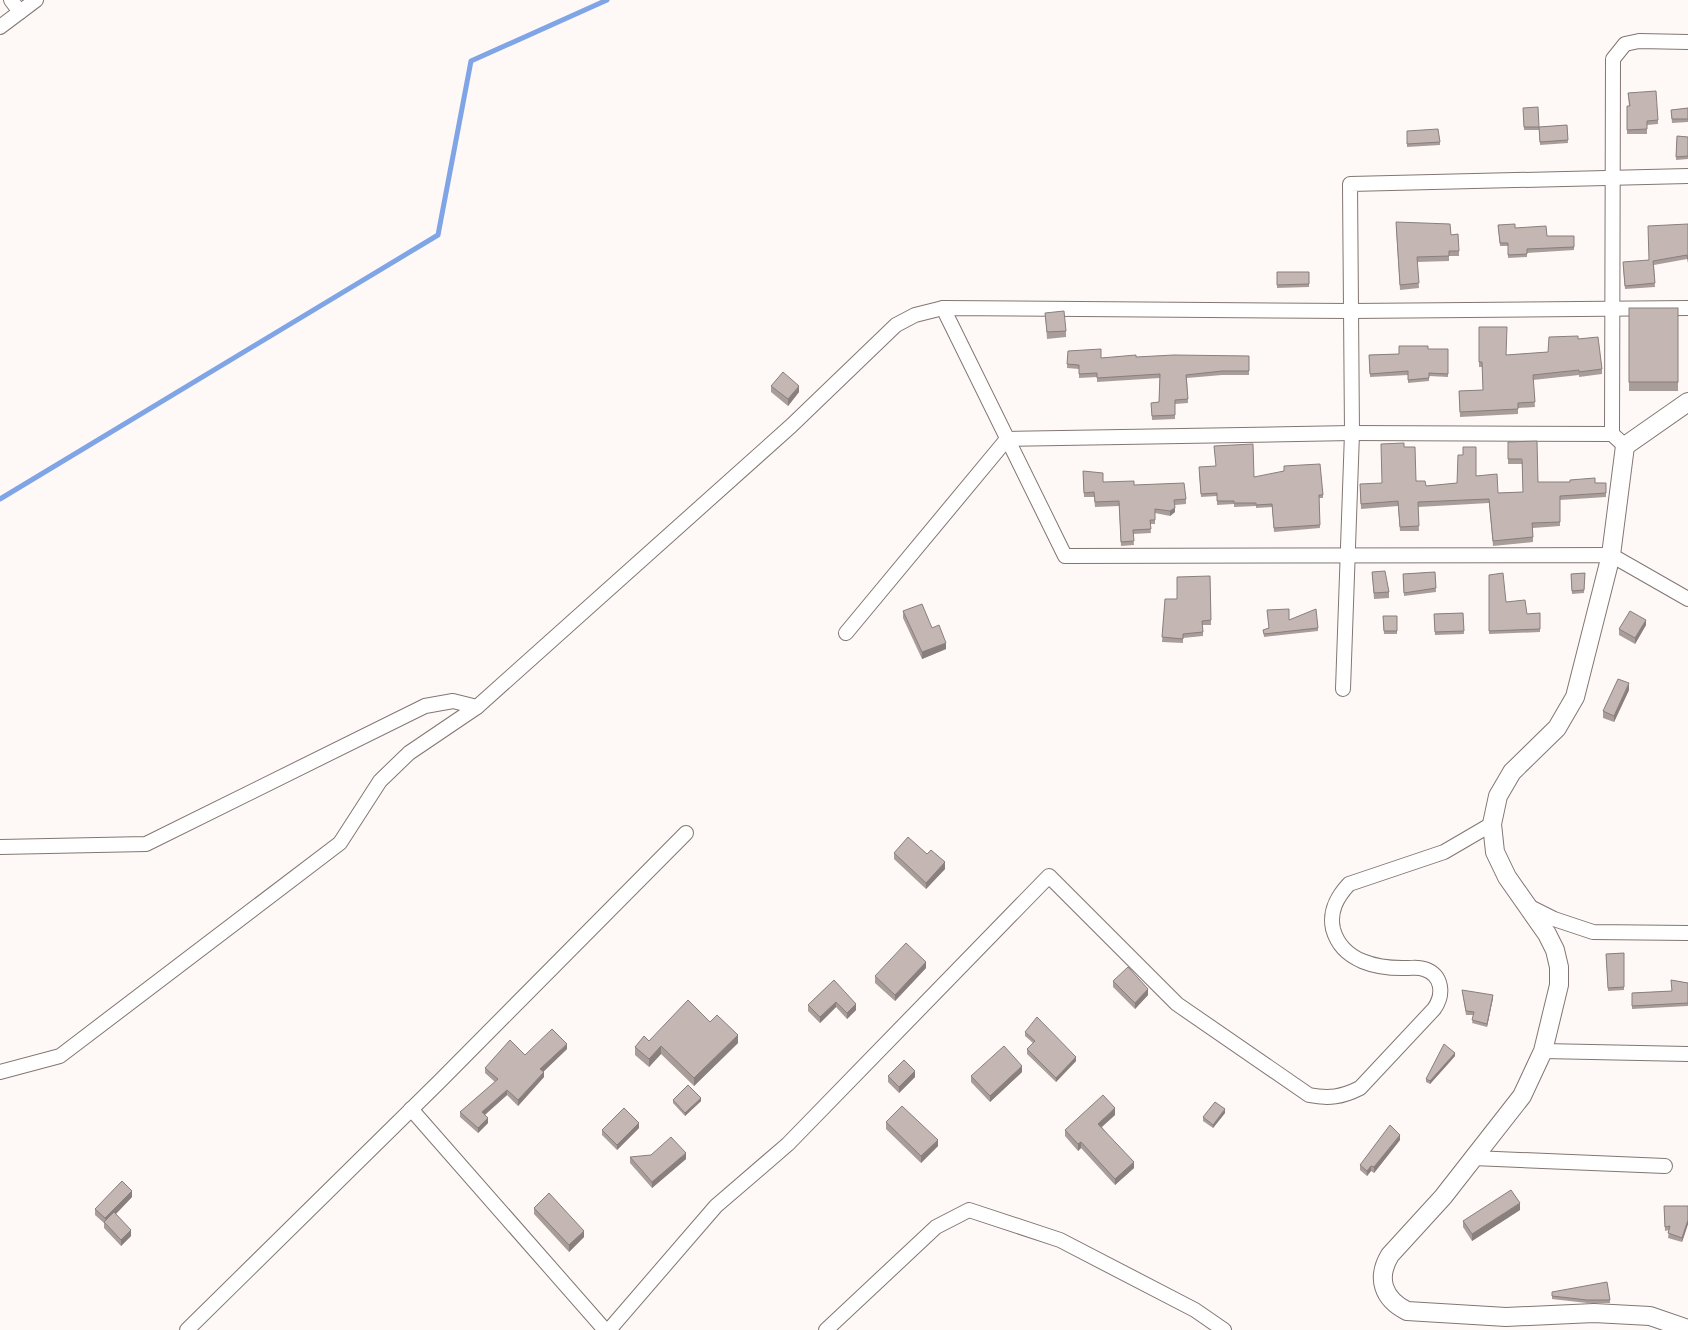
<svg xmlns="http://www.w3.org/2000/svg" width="1688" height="1330" font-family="'Zilla Slab',serif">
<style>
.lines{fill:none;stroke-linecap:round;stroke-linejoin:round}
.stream{stroke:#7fa5e6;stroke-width:5}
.minor-casing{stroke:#827672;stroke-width:16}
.tertiary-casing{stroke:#827672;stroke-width:20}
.minor{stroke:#fff;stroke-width:14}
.tertiary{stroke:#fff;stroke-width:18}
.wall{fill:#a99d99}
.shaded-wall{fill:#897f7d}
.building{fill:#c4b6b2;stroke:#897f7d}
</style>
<rect width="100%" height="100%" fill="#fef9f7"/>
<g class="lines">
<polyline class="stream" points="0,499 438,235 471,61 607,0"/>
<defs>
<g id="minor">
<polyline points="11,0 20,12"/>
<polyline points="0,27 36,0"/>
<polyline points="943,308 1065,556 1611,555 1688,599"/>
<polyline points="1612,434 1613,59 1625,44 1639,41 1688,42"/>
<polyline points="846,633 1007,439 1352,433 1612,434 1625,446"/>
<polyline points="1343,689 1352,433 1350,184 1688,176"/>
<polyline points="0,847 146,844 425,706 453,701 477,707"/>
<polyline points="1528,906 1554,919 1593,932 1688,933"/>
<polyline points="1543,1051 1688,1054"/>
<polyline points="0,1072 60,1056 340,843 380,781 409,753 477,707 791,426 896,325 915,315 943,308 1351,311 1688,308"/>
<polyline points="411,1109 605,1330"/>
<polyline points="1473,1158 1665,1166"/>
<polyline points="187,1330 439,1082 686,833"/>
<path d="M609,1330L716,1206L788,1144L1049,876L1177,1004L1309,1095C1329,1099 1342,1097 1360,1088L1434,1009C1444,995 1443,975 1424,969C1418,967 1414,968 1408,968C1378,969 1342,962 1333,929C1329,911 1337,897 1349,884L1444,852L1492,824"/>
<polyline points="826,1330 936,1227 969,1210 1060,1240 1195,1310 1224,1330"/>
</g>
<path id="tertiary" d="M1688,402L1625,446L1611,555L1575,697L1557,728L1512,772L1498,796L1492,824L1495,852L1507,877L1547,934L1555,950L1559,967V985L1543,1051L1522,1096L1443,1197L1390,1255C1376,1278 1383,1299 1407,1311L1506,1317L1594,1313L1650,1316L1688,1329"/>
</defs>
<use href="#minor" class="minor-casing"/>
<use href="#tertiary" class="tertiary-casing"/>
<use href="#minor" class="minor"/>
<use href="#tertiary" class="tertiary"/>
</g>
<g class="wall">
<polygon points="1628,93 1658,120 1658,124 1647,125 1647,134 1627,134 1627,106 1629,106"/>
<polygon points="1523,108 1539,127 1567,125 1568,143 1540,145 1539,130 1524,130"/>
<polygon points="1688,108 1688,122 1672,123 1671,110"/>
<polygon points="1407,131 1440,142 1440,145 1407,147"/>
<polygon points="1677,136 1688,137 1688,159 1676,160"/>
<polygon points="1688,224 1688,263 1687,259 1654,265 1655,287 1625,289 1623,266 1649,260"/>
<polygon points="1498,225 1547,236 1574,236 1574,250 1527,253 1527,257 1508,258 1508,246 1500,246"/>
<polygon points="1396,227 1451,235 1459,251 1459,256 1449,256 1449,261 1417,262 1419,288 1400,290"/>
<polygon points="1277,272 1309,272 1309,287 1277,288"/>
<rect x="1629" y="308" width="49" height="83"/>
<polygon points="1045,313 1066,331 1066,337 1047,339"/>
<polygon points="1479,327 1507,355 1548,352 1578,339 1602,369 1602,374 1579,377 1579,375 1533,380 1535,407 1518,408 1518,414 1460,417 1459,391 1483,390 1482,367 1479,367"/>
<polygon points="1428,349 1448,349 1448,377 1429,376 1429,381 1408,383 1408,375 1370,377 1369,355 1399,354"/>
<polygon points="1068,351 1101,358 1249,356 1249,375 1222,375 1187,378 1188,403 1175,404 1175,419 1152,420 1151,403 1159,402 1160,378 1097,382 1097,377 1079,378 1079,369 1067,368"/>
<polygon points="771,386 799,392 788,406 771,392"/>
<polygon points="1508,442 1538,482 1606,483 1606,497 1560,500 1560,526 1533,528 1533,542 1493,546 1489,503 1418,507 1419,531 1400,531 1398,506 1361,509 1360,489 1382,483 1404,447 1416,481 1426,486 1457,483 1476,476 1498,493 1523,492 1522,464 1508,464"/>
<polygon points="1083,471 1103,482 1134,485 1186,499 1186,504 1175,505 1175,512 1170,516 1155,513 1155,524 1150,524 1151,533 1133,534 1134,545 1121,546 1119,506 1095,507 1094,497 1084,497"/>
<polygon points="1199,471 1254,477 1323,495 1323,498 1319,498 1320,528 1274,532 1272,507 1256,508 1256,506 1234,507 1234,504 1217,505 1217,496 1201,497"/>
<polygon points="1372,572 1389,592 1389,598 1374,599"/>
<polygon points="1435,572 1436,592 1404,596 1403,574"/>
<polygon points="1585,573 1584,593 1572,594 1571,574"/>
<polygon points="1489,575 1506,602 1527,614 1540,613 1540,632 1489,634"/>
<polygon points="1210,576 1211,625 1203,625 1203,636 1183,638 1183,643 1162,642 1165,599 1177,599"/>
<polygon points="903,611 932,628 946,649 922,659 903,618"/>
<polygon points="1463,613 1464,634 1435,635 1434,614"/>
<polygon points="1383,616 1397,616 1397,634 1384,634"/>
<polygon points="1289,620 1318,628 1318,631 1264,637 1263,630"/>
<polygon points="1646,625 1635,644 1619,635 1619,629"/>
<polygon points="1629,690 1614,722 1603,718 1603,711"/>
<polygon points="894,853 945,869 926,889 894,859"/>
<polygon points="1624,953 1624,990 1608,991 1606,954"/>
<polygon points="926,968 895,1001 875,983 875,976"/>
<polygon points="834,980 856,1010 847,1019 836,1007 820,1023 808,1011 808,1005"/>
<polygon points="1671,980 1688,983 1688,1006 1632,1009 1632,993 1672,991"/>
<polygon points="1113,981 1148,995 1135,1009 1113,987"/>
<polygon points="1462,990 1493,998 1487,1027 1472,1023 1474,1015 1466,1015"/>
<polygon points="710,1022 738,1043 694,1086 661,1054 649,1067 635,1055 635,1047 649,1041"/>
<polygon points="1025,1032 1076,1061 1056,1082 1027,1054 1027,1049 1033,1043 1025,1036"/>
<polygon points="567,1049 543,1072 544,1077 518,1106 507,1095 485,1115 488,1123 478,1133 460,1117 460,1112 495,1082 485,1073 485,1068 525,1055"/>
<polygon points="1455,1056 1430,1084 1426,1082 1426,1079"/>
<polygon points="1022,1072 990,1102 971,1082 971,1076"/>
<polygon points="888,1076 915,1077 899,1093 888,1082"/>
<polygon points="673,1100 701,1101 685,1116 673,1103"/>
<polygon points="1225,1113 1213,1128 1203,1121 1203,1117"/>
<polygon points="1115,1115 1102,1127 1134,1168 1115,1185 1081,1148 1078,1151 1065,1136 1065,1130"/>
<polygon points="886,1122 938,1146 921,1163 886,1129"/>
<polygon points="639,1128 617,1150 602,1135 602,1130"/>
<polygon points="1400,1140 1374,1173 1371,1171 1367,1176 1360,1170 1360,1165"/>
<polygon points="630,1157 686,1159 652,1188 630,1163"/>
<polygon points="132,1197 116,1214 131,1236 121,1246 104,1228 104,1223 95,1215 95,1209"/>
<polygon points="1664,1206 1688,1206 1688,1224 1682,1242 1668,1238 1669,1230 1665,1231"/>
<polygon points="534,1208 584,1237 569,1252 534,1214"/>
<polygon points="1520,1210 1472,1241 1463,1227 1463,1221"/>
<polygon points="1552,1292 1610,1300 1610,1303 1587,1303 1552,1299"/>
</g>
<g class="shaded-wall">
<polygon points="799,386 799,392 788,406 788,399"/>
<polygon points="1175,508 1175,512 1170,516 1170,511"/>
<polygon points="1646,620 1646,625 1635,644 1635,638"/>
<polygon points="946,643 946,649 922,659 922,652"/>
<polygon points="1629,683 1629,690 1614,722 1614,716"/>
<polygon points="945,862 945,869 926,889 926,883"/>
<polygon points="926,962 926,968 895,1001 895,995"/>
<polygon points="1148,989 1148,995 1135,1009 1135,1003"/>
<polygon points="1493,995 1493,998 1487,1027 1487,1024"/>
<polygon points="836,1002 836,1007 820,1023 820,1017"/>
<polygon points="856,1004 856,1010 847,1019 847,1013"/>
<polygon points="738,1035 738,1043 694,1086 694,1078"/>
<polygon points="567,1044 567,1049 540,1075 540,1069"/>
<polygon points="661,1046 661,1054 649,1067 649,1059"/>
<polygon points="1455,1053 1455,1056 1430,1084 1430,1081"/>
<polygon points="1076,1057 1076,1061 1056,1082 1056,1078"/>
<polygon points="1022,1066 1022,1072 990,1102 990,1096"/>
<polygon points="915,1071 915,1077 899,1093 899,1087"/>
<polygon points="544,1072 544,1077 518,1106 518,1100"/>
<polygon points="507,1090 507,1095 482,1117 482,1112"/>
<polygon points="701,1098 701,1101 685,1116 685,1113"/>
<polygon points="1115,1108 1115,1115 1098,1130 1098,1124"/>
<polygon points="1225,1109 1225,1113 1213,1128 1213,1125"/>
<polygon points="488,1118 488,1123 478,1133 478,1128"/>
<polygon points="639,1123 639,1128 617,1150 617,1145"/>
<polygon points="1400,1135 1400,1140 1374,1173 1374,1167"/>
<polygon points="938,1140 938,1146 921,1163 921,1156"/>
<polygon points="1081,1142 1081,1148 1078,1151 1078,1144"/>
<polygon points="686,1153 686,1159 652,1188 652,1182"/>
<polygon points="1134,1162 1134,1168 1115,1185 1115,1179"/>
<polygon points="1371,1166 1371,1171 1367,1176 1367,1171"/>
<polygon points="132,1191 132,1197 106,1224 105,1218"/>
<polygon points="1520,1203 1520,1210 1472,1241 1472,1234"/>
<polygon points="1688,1220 1688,1224 1682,1242 1682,1238"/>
<polygon points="131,1230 131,1236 121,1246 121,1240"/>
<polygon points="584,1231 584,1237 569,1252 569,1245"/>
</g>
<g class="building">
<polygon points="1656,91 1658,120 1647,121 1647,129 1627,130 1627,106 1630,106 1628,93"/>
<polygon points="1538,107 1539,127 1524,127 1523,108"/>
<polygon points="1688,108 1688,119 1672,119 1671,110"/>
<polygon points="1567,125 1568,140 1540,142 1539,127"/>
<polygon points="1438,129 1440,142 1407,144 1407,131"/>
<polygon points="1677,136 1688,137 1688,156 1676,157"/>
<polygon points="1396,222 1450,224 1451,235 1458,234 1459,251 1449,251 1449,256 1417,257 1419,283 1400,285"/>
<polygon points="1515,224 1515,228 1546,226 1547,236 1574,236 1574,247 1527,249 1527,254 1508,255 1508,243 1500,243 1498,225"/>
<polygon points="1688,224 1688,259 1687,255 1653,261 1655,283 1625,286 1623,262 1649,260 1648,226"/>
<polygon points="1277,272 1309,272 1309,284 1277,285"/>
<rect x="1629" y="308" width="49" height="74"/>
<polygon points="1064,311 1066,331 1047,332 1045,313"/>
<polygon points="1479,327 1507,327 1506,355 1548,352 1549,337 1578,336 1578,339 1598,337 1602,369 1579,372 1579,370 1533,375 1535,402 1518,403 1518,409 1460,412 1459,391 1483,390 1482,362 1479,362"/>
<polygon points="1399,346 1428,346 1428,349 1448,349 1448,374 1429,373 1429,378 1408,380 1408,371 1370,374 1369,355 1399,354"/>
<polygon points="1101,349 1101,358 1136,355 1136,357 1174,355 1249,356 1249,371 1222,371 1186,375 1188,399 1175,400 1175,415 1152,416 1151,403 1159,402 1160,374 1097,378 1097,373 1079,374 1079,365 1067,364 1068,351"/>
<polygon points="783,372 799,386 788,399 771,386"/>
<polygon points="1537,441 1538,482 1570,482 1570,480 1595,478 1595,483 1606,483 1606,493 1560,496 1560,522 1532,523 1533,537 1493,541 1489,499 1418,502 1419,526 1400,527 1398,501 1361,504 1360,484 1382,483 1381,444 1404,443 1404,447 1415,447 1416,481 1425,481 1426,486 1457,483 1458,455 1463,455 1463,447 1476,447 1476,476 1497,474 1498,493 1523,492 1522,459 1508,459 1508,442"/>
<polygon points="1253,444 1254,477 1284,471 1284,466 1320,464 1323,495 1319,495 1320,525 1274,528 1272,504 1256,505 1256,503 1234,503 1234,501 1217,501 1217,493 1201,494 1199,467 1216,466 1214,446"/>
<polygon points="1083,471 1103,473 1103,482 1134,481 1134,485 1184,483 1186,499 1174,500 1175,508 1170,511 1155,509 1155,520 1150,520 1151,529 1133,530 1134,541 1121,542 1119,501 1095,502 1094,492 1084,493"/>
<polygon points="1385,571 1389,592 1374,593 1372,572"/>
<polygon points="1435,572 1436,588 1404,593 1403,574"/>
<polygon points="1503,573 1506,602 1525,600 1527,614 1540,613 1540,629 1489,631 1489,575"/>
<polygon points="1585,573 1584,590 1572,591 1571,574"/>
<polygon points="1210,576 1211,620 1202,621 1203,632 1183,634 1183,639 1162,637 1165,599 1177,599 1177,577"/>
<polygon points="922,604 932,628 939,625 946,643 922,652 903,611"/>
<polygon points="1289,609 1289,620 1316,609 1318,628 1264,634 1263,630 1269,628 1267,610"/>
<polygon points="1630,611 1646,620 1635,638 1619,629"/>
<polygon points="1463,613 1464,631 1435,632 1434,614"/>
<polygon points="1383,616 1397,616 1397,631 1384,631"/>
<polygon points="1618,679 1629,683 1614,716 1603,711"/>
<polygon points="908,837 927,854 931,850 945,862 926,883 894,853"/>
<polygon points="906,943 926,962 895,995 875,976"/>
<polygon points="1624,953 1624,987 1608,988 1606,954"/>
<polygon points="1128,967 1148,989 1135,1003 1113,981"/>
<polygon points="834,980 856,1004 847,1013 836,1002 820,1017 808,1005"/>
<polygon points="1671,980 1688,983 1688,1003 1632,1006 1632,993 1672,991"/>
<polygon points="1462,990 1493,995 1487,1024 1472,1020 1474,1012 1466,1011"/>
<polygon points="688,1000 710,1022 717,1015 738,1035 694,1078 661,1046 649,1059 635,1047 644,1036 649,1041"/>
<polygon points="1037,1017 1076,1057 1056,1078 1027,1049 1035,1041 1025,1032"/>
<polygon points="552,1029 567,1044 540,1069 544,1072 518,1100 507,1090 482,1112 488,1118 478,1128 460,1112 498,1079 485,1068 510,1040 525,1055"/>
<polygon points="1444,1044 1455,1053 1430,1081 1426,1079"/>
<polygon points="1004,1046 1022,1066 990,1096 971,1076"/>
<polygon points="904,1060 915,1071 899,1087 888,1076"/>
<polygon points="688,1085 701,1098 685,1113 673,1100"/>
<polygon points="1103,1095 1115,1108 1098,1124 1134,1162 1115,1179 1081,1142 1078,1144 1065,1130"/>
<polygon points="1215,1102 1225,1109 1213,1125 1203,1117"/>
<polygon points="902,1106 938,1140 921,1156 886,1122"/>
<polygon points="624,1108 639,1123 617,1145 602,1130"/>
<polygon points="1390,1125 1400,1135 1374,1167 1371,1166 1367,1171 1360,1165"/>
<polygon points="671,1137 686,1153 652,1182 630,1157 651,1155"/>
<polygon points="122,1181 132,1191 105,1218 95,1209"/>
<polygon points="1511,1190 1520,1203 1472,1234 1463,1221"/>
<polygon points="549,1193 584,1231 569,1245 534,1208"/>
<polygon points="1664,1206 1688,1206 1688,1220 1682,1238 1668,1233 1670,1226 1665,1227"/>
<polygon points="114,1212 131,1230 121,1240 104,1222"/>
<polygon points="1607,1282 1610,1300 1587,1300 1552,1296 1552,1292"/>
</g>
</svg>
